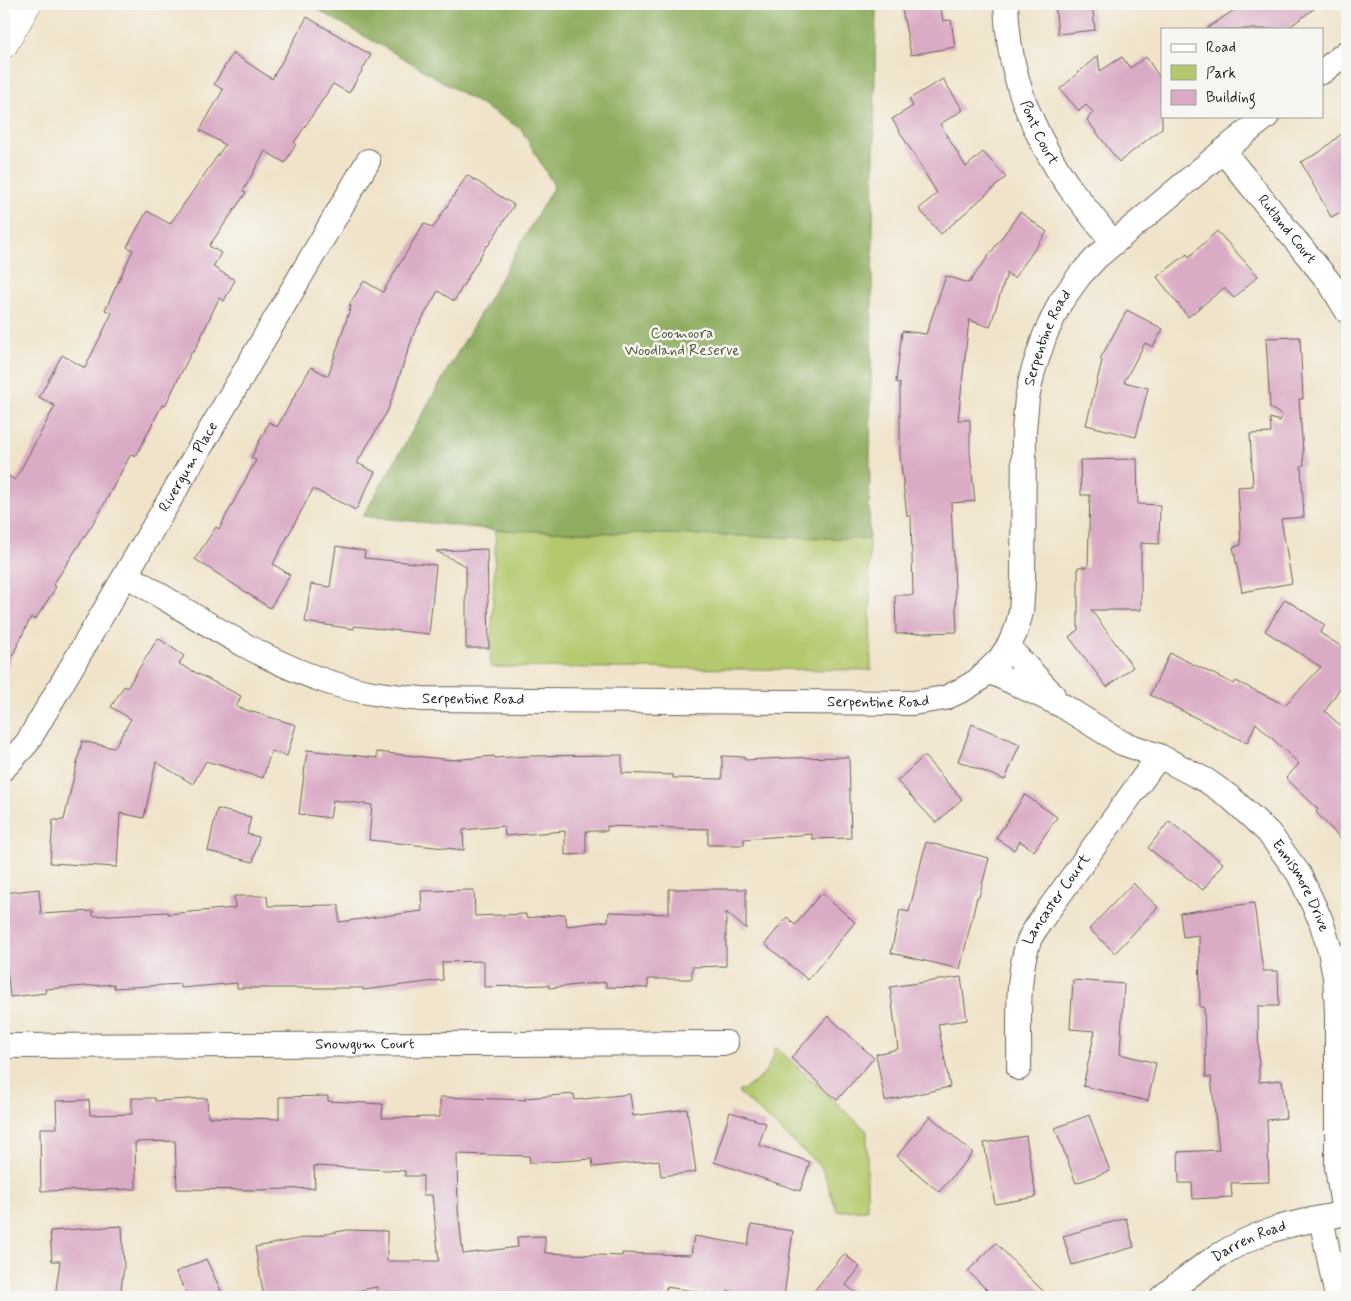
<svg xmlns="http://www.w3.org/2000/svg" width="1351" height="1301" font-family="Mynerve,sans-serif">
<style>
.green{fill:#b4c96d;stroke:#687244}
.forest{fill:#8fad60;stroke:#56643e}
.building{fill:#daabc5}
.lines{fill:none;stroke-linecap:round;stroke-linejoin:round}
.minor-casing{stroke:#666259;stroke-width:26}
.trunk-casing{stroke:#666259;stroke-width:29}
.minor{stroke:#fff;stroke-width:24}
.trunk{stroke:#fff;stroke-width:28}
.labels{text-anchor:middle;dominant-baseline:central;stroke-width:5;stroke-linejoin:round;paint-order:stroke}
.street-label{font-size:15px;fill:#1c1c1c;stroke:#f6f6f2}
.park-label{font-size:15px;fill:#515938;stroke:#f6f6f2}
</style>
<rect width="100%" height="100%" fill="#f6f6f2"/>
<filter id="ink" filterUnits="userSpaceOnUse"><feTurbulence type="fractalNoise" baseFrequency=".02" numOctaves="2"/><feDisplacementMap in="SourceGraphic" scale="10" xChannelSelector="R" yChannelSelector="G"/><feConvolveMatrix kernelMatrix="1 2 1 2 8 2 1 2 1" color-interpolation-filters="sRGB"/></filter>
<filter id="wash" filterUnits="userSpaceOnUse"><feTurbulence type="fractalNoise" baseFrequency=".0096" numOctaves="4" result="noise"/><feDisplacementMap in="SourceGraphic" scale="20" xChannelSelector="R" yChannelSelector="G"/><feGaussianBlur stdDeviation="1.12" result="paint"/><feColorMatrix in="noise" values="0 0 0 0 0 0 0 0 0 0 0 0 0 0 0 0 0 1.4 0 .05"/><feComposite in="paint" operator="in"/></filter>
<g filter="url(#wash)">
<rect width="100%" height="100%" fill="#f0e3c9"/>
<g class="green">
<polygon points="496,530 869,539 871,670 490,667"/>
<path d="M776,1047L867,1131V1210L837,1211L822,1168L738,1092C760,1081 769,1072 776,1047Z"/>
</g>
<polygon class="forest" points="308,4 876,4 869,539 496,530 363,516 554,186 521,129 410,62"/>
<g id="blocks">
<g class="building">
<polygon points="901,4 940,4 943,21 951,20 955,47 911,55"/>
<polygon points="1055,4 1092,4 1095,30 1058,34"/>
<polygon points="1243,4 1320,4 1287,29 1206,29"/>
<polygon points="307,17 371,55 349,93 333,84 294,143 296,144 285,163 265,151 243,191 246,193 209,246 221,253 213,267 235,280 224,301 219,298 194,352 192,351 165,406 162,405 136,456 131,454 97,517 53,585 56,587 35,620 31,617 4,673 4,473 15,480 55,406 39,397 62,355 85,368 112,313 105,310 133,250 127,247 147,211 170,224 225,145 200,130 223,90 214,84 233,53 272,79"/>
<polygon points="1098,55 1100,71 1122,57 1130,68 1146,57 1162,81 1162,128 1119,162 1087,120 1093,112 1086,105 1079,111 1060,89"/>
<polygon points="943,79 963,110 940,124 966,167 983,152 1006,177 941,234 919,209 937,193 892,119 913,106 909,99"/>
<polygon points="1347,129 1347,209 1331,217 1301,162 1320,152"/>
<polygon points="467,175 514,205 488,246 487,245 454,301 438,291 414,333 388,410 357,463 375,472 356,510 313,489 273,564 290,575 270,608 195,559 216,527 219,529 256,460 251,458 269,422 277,427 311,367 328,376 351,306 349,305 364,281 383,292 424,223 433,228"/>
<polygon points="1020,212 1047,232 1014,278 1007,273 990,327 969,320 958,420 970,420 970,453 975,501 951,503 957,632 896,634 895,595 913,595 911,516 907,516 900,456 900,383 896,382 902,331 926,334 946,276 969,283"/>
<polygon points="1217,231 1258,276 1234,298 1224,288 1188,317 1157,277 1187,254 1189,257"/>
<polygon points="1127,310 1163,329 1153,347 1145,343 1124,382 1148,388 1136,437 1086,425 1102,361 1100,359"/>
<polygon points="1300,337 1303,399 1299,399 1304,465 1301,466 1304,517 1281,519 1292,583 1242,592 1233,547 1241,545 1238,487 1253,486 1250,434 1271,433 1270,418 1280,421 1282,415 1270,408 1266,338"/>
<polygon points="1137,459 1138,504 1160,505 1159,544 1141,543 1141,610 1091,610 1133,667 1107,687 1069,637 1078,630 1078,567 1088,567 1090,495 1081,495 1080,460"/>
<polygon points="336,546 365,551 364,558 436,565 429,634 354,626 354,629 305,622 311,584 330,587"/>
<polygon points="487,549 489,648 466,648 466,566 436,551"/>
<polygon points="1285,599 1325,625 1320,633 1347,650 1347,677 1325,711 1347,732 1347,846 1316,812 1318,809 1286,778 1299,764 1256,723 1247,743 1150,695 1170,653 1234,684 1236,681 1285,705 1321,667 1265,631"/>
<polygon points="158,638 184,656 179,664 241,696 236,707 296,725 287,756 271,751 263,778 206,761 193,784 156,762 144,818 120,813 117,867 50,863 53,820 64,820 82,741 114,748 131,719 111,707 124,686 127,688"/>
<polygon points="972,724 1020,744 1005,780 958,761"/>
<polygon points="307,750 377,758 377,752 452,760 494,756 495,758 529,756 622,755 622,773 673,775 673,778 722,779 722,756 745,757 745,760 786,758 849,757 851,838 812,839 812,834 744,839 744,845 708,845 708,829 607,826 607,831 586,831 586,854 565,855 565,831 505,836 504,826 463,830 464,850 369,840 372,805 333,800 330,818 299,814"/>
<polygon points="924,756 962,799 936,823 897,781"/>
<polygon points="1025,795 1057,817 1034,851 1020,841 1014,850 996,838"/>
<polygon points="217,809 251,817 247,834 259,837 253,862 208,851"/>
<polygon points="1169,821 1223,863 1203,890 1148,848"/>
<polygon points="926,842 989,858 979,897 977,897 960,969 891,953 900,910 909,912"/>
<polygon points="1133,883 1158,907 1115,953 1089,929"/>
<polygon points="39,889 41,914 93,911 93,916 168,912 168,914 235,908 234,896 267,896 268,906 339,905 339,922 422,911 421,891 474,890 475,916 526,914 526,918 565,914 567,926 608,921 609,912 669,914 669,889 746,889 746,929 726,912 726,966 692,967 692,979 648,979 648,988 606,987 606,982 549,988 549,985 484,987 484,961 442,962 443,980 363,990 363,988 237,988 237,983 181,988 181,984 114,988 114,984 45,989 46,993 10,997 4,940 4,893"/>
<polygon points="821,893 855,922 808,980 765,944 787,917 795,925"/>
<polygon points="1254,903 1263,971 1278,971 1279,1006 1258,1006 1259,1082 1282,1080 1286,1118 1267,1120 1269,1182 1231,1183 1232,1197 1193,1199 1192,1183 1179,1183 1178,1152 1219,1150 1211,1077 1206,1077 1204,1007 1200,1007 1199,935 1183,937 1180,913"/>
<polygon points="961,977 967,1020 938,1024 950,1087 885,1101 876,1054 898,1049 890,987"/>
<polygon points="1073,980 1124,984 1120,1054 1156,1063 1148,1101 1083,1086 1095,1031 1070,1029"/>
<polygon points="828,1016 874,1058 837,1100 791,1058"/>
<polygon points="574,1094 575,1100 630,1094 633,1116 687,1109 696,1172 661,1176 659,1160 593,1167 592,1159 530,1163 529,1156 457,1154 458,1210 463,1254 518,1247 517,1237 545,1236 545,1253 622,1256 622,1253 691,1255 694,1236 748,1245 751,1225 793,1231 784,1297 769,1297 728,1291 727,1296 666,1287 666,1297 377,1297 377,1287 325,1297 264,1297 255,1247 347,1230 387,1231 387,1261 439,1261 432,1195 423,1195 423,1176 405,1176 405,1171 314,1166 315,1188 258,1190 177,1189 175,1141 135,1142 136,1189 41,1191 40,1128 57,1128 56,1101 89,1100 90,1115 132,1114 132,1098 155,1098 155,1101 207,1098 208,1117 279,1119 279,1097 328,1096 328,1101 383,1104 382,1118 440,1117 440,1097 526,1100 525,1098"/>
<polygon points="730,1112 766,1123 759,1145 810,1162 800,1191 714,1162"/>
<polygon points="1089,1115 1110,1171 1076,1183 1055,1128"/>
<polygon points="930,1116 973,1153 939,1192 897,1156"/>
<polygon points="1026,1136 1036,1197 995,1204 984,1143"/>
<polygon points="1126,1218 1134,1247 1072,1265 1063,1236"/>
<polygon points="122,1226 124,1267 120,1297 55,1297 60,1261 52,1261 50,1231"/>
<polygon points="996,1243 1018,1266 1049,1297 994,1297 968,1271"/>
<polygon points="844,1254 860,1267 846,1285 861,1297 809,1297"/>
<polygon points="206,1259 224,1297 188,1297 176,1272"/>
</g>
</g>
</g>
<g filter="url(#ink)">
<use href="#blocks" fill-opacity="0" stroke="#666259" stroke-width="1"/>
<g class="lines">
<defs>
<g id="minor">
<path id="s1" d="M1006,4C1007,29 1010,55 1017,79C1026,114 1051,163 1073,192C1086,209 1100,226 1113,243"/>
<polyline points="1322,72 1347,52"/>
<path id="s2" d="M1223,151L1330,283L1347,311"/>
<path id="s3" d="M126,575C188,611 258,659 325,681C357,692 389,696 422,699L913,703L945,698L962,690L977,681L999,660L1008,647L1016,631L1021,612L1023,583L1024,430L1027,398L1033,371L1045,335L1060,303L1080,275L1097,257L1223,151L1267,116"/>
<polyline points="1008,647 1053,695"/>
<path id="s4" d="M989,671L1063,706L1122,743L1159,756L1207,781L1231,798L1268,832L1299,874L1321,921L1330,951L1335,977L1337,1011V1167L1344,1214"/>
<path id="s5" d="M4,768L27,743L368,161"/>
<path id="s6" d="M4,1046L726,1043"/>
<path id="s7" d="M1019,1068C1020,1029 1015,974 1030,938C1033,932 1038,925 1042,919L1159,756"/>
<polyline points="1321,1218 1337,1297"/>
<path id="s8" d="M1162,1297C1195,1270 1232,1243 1272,1230C1296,1222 1322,1218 1347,1213"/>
</g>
<polyline id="trunk" points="4,44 27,4"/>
</defs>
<use href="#minor" class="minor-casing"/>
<use href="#trunk" class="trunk-casing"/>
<use href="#minor" class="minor"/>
<use href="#trunk" class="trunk"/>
</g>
</g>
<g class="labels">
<g class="street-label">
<text stroke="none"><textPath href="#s1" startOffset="134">Pont Court</textPath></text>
<text stroke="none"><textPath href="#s2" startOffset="101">Rutland Court</textPath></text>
<text stroke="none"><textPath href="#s3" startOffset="1246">Serpentine Road</textPath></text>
<text stroke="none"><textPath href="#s5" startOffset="354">Rivergum Place</textPath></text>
<text stroke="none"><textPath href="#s3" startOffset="376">Serpentine Road</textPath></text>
<text stroke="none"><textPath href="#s3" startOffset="781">Serpentine Road</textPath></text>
<text stroke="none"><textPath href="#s4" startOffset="388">Ennismore Drive</textPath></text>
<text stroke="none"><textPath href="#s7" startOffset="178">Lancaster Court</textPath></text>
<text stroke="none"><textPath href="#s6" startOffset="361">Snowgum Court</textPath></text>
<text stroke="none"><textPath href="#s8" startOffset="104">Darren Road</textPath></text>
</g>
<g class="park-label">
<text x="682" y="334">Coomoora<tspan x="682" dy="17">Woodland Reserve</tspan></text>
</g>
</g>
<rect width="1351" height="1301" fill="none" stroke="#f6f6f2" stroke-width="20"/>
<rect x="1161" y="28" width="162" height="90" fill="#f6f6f2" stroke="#9f9f9c"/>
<rect x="1171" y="44" width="25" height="8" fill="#ffffff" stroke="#9f9f9c"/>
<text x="1206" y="52" font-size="15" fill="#1c1c1c">Road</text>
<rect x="1171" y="65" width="25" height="15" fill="#b4c96d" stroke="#9f9f9c"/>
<text x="1206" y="78" font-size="15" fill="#1c1c1c">Park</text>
<rect x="1171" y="90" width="25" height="15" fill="#daabc5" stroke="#9f9f9c"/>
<text x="1206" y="102" font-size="15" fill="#1c1c1c">Building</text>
</svg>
